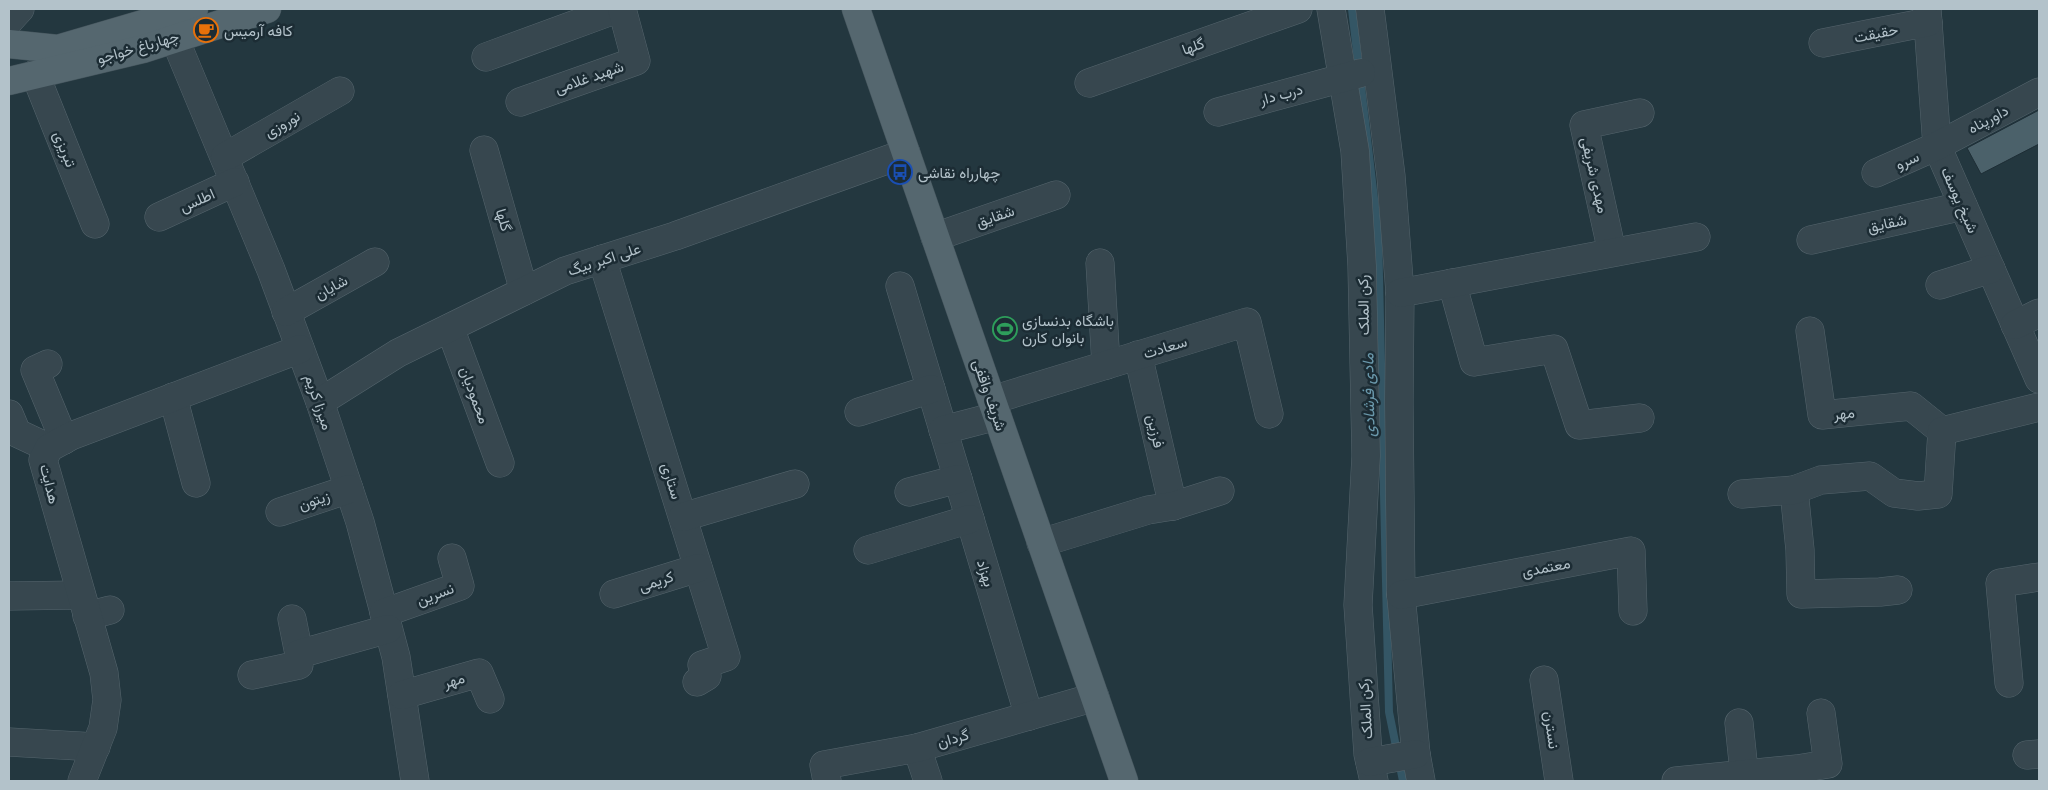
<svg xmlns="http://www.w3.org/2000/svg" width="2048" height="790" font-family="Quicksand,Vazirmatn,sans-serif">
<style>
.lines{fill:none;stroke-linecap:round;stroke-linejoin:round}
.stream{stroke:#345665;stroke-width:8}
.building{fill:#4b616a;stroke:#1e2e36}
.minor-casing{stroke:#55656d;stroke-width:29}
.major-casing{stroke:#43535b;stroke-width:29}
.minor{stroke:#37474f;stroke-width:28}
.major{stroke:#55676f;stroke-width:28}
.labels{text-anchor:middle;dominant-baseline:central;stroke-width:5;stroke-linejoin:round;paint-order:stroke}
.poi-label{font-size:15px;fill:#b3c2ca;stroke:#1c2c34;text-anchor:start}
.street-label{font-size:15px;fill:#b3c2ca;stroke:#1c2c34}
.water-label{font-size:16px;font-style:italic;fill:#6a98ab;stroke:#1c2c34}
</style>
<rect width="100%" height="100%" fill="#23373f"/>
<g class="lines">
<polyline class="stream" points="1352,9 1378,233 1389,712 1403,781"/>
</g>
<polygon class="building" points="2039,110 2039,144 1981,174 1967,148"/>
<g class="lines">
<defs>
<g id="minor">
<polyline points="1331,9 1355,151 1362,266 1366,456 1358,605 1368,754 1374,781"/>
<polyline points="1370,9 1391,176 1400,293 1399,402 1401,595 1416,754 1421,781"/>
<polyline points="1927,9 1937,146 2039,379"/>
<polyline points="9,21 20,9"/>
<polyline points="174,37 271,270 320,402 360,522 396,657 415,781"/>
<polyline points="1823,43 1928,22"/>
<polyline points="486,57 617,9"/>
<polyline points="35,74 95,224"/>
<polyline points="1089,83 1298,9"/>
<polyline points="520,102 636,61 622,9"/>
<polyline points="1218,112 1361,73"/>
<polyline points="484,150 524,291"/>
<polyline points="225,157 340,91"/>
<polyline points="1876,173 1937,146 2039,92"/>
<polyline points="159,217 235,182"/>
<polyline points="935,237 1056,195"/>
<polyline points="1811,240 1963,206"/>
<polyline points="1612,252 1584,125 1640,113"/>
<polyline points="602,259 726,657 702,665 707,676 697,682"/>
<polyline points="1100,263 1106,365"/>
<polyline points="1452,283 1474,362 1554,349 1579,425 1640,418"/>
<polyline points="1940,285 1991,269"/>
<polyline points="900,286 1029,716"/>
<polyline points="1400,293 1696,237"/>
<polyline points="286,312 375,262"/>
<polyline points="2015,325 2039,313"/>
<polyline points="450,328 500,463"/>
<polyline points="1810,331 1822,415 1911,406 1942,431"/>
<polyline points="1138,355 1173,506"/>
<polyline points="48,364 35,370 64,440"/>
<polyline points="173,397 196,483"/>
<polyline points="992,400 1247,322 1269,414"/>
<polyline points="320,402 398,353 565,271 675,236 906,153"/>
<polyline points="859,412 931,389"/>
<polyline points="9,414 17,433 49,448"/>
<polyline points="943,430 997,416"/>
<polyline points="1794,490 1800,550 1801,594 1880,592 1898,590"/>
<polyline points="909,492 958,479"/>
<polyline points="1742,494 1794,490 1821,480 1870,476 1894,493 1918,496 1938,494 1942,431 2039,407"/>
<polyline points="280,512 349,489"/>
<polyline points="683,517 795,484"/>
<polyline points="1041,543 1148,510 1173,506 1220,491"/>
<polyline points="868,550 970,519"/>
<polyline points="614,594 698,568"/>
<polyline points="1401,595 1631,551 1633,611"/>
<polyline points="9,596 81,595"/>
<polyline points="384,613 460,586 452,558"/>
<polyline points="87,616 110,610"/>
<polyline points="292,619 299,654"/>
<polyline points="252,675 299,665 299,654 388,629"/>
<polyline points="1544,680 1559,781"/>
<polyline points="2009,683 2000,583 2039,577"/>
<polyline points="402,695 479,673 490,699"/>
<polyline points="1739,723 1745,781"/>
<polyline points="9,742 96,747"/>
<polyline points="917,748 928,781"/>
<polyline points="2027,755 2039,754"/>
<polyline points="1370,762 1416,754"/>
<polyline points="82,781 103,728 107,700 104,673 43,460 49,448 71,436 300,349"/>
<polyline points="827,781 824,765 917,748 1095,697"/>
<polyline points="1676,781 1797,769 1828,764 1821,713"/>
</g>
<g id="major">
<polyline points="856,9 1124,781"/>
<polyline points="9,44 58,49 194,9"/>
<polyline points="9,81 143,49 267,9"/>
</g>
</defs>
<use href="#minor" class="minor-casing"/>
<use href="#major" class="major-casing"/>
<use href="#minor" class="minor"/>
<use href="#major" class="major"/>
</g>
<defs>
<symbol id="cafe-ring" viewBox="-11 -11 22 22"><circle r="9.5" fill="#1c2c34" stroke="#e8710a" stroke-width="1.5"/><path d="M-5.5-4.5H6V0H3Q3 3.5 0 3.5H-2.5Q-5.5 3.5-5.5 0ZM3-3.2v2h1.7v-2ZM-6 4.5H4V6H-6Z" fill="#e8710a"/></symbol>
<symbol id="bus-ring" viewBox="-11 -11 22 22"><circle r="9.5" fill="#1c2c34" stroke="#1a4fb4" stroke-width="1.5"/><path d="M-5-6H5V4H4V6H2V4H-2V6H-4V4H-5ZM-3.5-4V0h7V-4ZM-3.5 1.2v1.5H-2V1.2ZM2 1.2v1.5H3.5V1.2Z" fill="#1a4fb4"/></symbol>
<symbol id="stadium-ring" viewBox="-11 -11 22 22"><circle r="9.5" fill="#1c2c34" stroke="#2e9e5b" stroke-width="1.5"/><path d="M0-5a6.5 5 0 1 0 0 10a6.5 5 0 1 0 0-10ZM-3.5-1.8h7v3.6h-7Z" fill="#2e9e5b"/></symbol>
</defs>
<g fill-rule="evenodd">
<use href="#cafe-ring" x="192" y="16" width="28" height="28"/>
<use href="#bus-ring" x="886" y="158" width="28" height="28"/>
<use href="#stadium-ring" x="991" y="315" width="28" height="28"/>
</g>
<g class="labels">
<g class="poi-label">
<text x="224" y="30">کافه آرمیس</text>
<text x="918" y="172">چهارراه نقاشی</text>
<text x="1022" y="320">باشگاه بدنسازی<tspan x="1022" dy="17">بانوان کارن</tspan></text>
</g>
<g class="street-label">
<text transform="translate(1876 33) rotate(-11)">حقیقت</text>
<text transform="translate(1193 46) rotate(-20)">گلها</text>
<text transform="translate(138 47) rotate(-16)">چهارباغ خواجو</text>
<text transform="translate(589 77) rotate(-19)">شهید غلامی</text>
<text transform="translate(1281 94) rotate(-15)">درب دار</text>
<text transform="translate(1988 119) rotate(-28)">داورپناه</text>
<text transform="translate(282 124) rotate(-30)">نوروزی</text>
<text transform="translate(65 149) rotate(68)">تبریزی</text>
<text transform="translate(1907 160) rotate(-24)">سرو</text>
<text transform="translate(1595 175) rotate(77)">مهدی شریفی</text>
<text transform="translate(197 200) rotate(-24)">اطلس</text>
<text transform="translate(1960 200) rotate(66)">شیخ یوسف</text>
<text transform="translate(995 216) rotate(-19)">شقایق</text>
<text transform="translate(504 220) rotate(74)">گلها</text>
<text transform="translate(1887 223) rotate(-12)">شقایق</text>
<text transform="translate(604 259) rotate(-18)">علی اکبر بیگ</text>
<text transform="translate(331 287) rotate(-29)">شایان</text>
<text transform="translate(1363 305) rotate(-91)">رکن الملک</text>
<text transform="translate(1165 347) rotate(-17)">سعادت</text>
<text transform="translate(475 395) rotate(70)">محمودیان</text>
<text transform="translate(990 395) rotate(71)">شریف واقفی</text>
<text transform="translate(319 402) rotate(71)">میرزا کریم</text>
<text transform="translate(1844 413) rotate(-6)">مهر</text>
<text transform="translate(1156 431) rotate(77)">فرزین</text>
<text transform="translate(672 481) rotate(73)">ستاری</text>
<text transform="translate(50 484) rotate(76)">هدایت</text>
<text transform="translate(314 500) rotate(-19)">زیتون</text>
<text transform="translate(1546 567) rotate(-11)">معتمدی</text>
<text transform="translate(986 573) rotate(73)">بهزاد</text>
<text transform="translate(656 581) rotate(-18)">کریمی</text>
<text transform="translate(435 594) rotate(-21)">نسرین</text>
<text transform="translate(454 680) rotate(-16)">مهر</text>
<text transform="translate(1365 709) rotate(-94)">رکن الملک</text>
<text transform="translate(1552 730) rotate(82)">نسترن</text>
<text transform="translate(953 738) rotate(-16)">گردان</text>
</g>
<g class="water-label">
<text transform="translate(1368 395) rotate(-91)">مادی فرشادی</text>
</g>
</g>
<rect width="2048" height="790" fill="none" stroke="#b3c2ca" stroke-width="20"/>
</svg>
